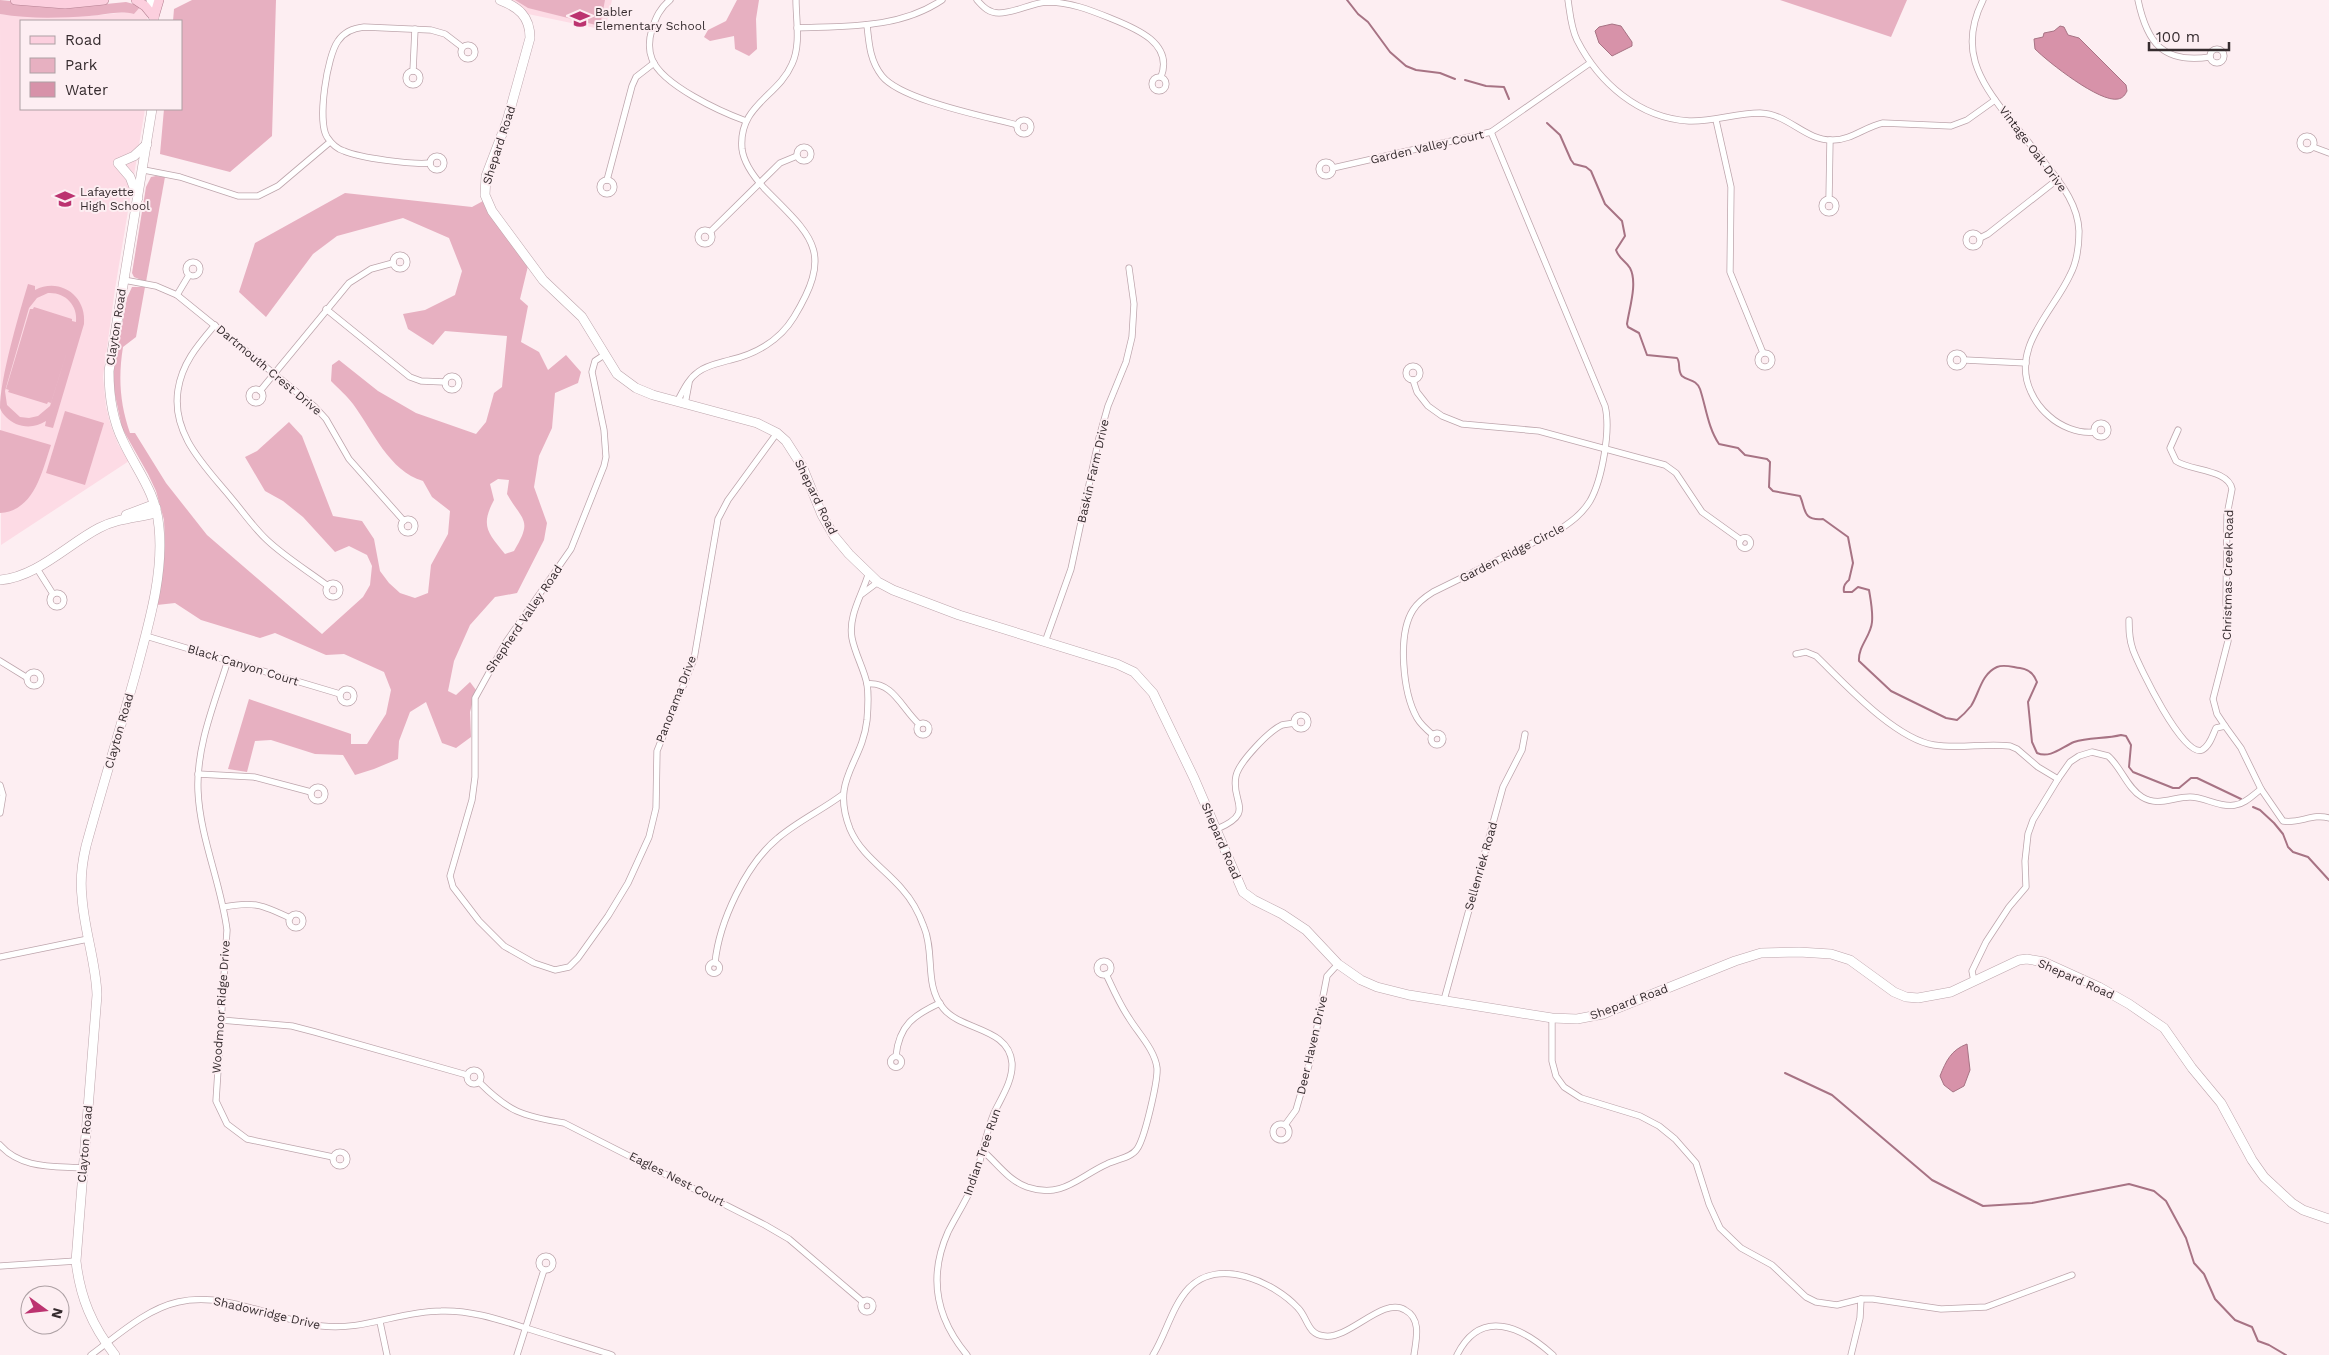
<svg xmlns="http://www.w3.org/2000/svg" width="2329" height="1355" font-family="'Work Sans',sans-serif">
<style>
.built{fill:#fddbe5}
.green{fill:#e7b0c1;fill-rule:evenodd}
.water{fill:#d792a9;stroke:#a77384}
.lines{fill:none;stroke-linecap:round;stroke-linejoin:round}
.stream{stroke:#a77384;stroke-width:2}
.street-casing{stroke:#bda5ac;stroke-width:7}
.secondary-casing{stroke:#bda5ac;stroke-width:10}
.primary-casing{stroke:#b58192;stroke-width:10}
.street{stroke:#fff;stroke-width:5.5}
.secondary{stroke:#fff;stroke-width:9}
.primary{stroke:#fccfde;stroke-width:9}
.labels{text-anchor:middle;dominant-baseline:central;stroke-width:4;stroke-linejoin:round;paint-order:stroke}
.poi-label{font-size:12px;fill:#362c2f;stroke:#fdeef2;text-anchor:start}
.street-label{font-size:12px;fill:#362c2f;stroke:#fdeef2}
</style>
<rect width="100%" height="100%" fill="#fdeef2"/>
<g class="built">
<polygon points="507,0 612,0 605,30 528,14"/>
<polygon points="141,6 146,13 148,21 21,21 21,109 145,109 115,289 103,377 106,407 111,426 118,444 129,461 1,545 0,14 38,17 90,16 127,12 134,14"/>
</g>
<g class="green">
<path d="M0,0L76,7L126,2L141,6L134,14C119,10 104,15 89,16C59,18 29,19 0,14Z"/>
<polygon points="192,0 276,0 272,136 230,172 160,154 164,109 181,109 181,21 173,21 174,9"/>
<polygon points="515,0 605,0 600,26 528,8"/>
<polygon points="737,0 759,0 756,19 757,49 749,56 735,49 734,36 710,41 704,37 708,30 726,21"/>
<polygon points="1780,0 1907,0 1891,37"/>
<polygon points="156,176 165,177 146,282 134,277 132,273 146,187 151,177"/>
<path d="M345,193L472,207L483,201L528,266L520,299L528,306L521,342L539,352L548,370L566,355L581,372L578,383L555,393L552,428L539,456L534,487L547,523L544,540L517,593L495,597L470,625L454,661L448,691L456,695L470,682L476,690L470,712L471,737L456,748L442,743L426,702L410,712L399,741L398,759L374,769L355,775L343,755L315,754L271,740L255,741L247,772L228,769L249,699L351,734V744H367L386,714L391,690L384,672L344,654L326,655L275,633L260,638L201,620L175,603L157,605L165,545L164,520L156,491L148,474L122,428L114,390V368L127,298L132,287H145L136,337L123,347C118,378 120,404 130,433H135L166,483L207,535L322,634L363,597L370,585L372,566L367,555L349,546L335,552L303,517L283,501L265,491L245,457L257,451L289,422L302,436L333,516L362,521L374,539L380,571L389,583L400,593L415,598L428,593L431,565L448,534L450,511L432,497L423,481C389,471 373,431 353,404C347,396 338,388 331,381L332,365L339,360L378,391L416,413L476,434L486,422L494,393L502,387L507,336L445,331L433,345L408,329L403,314L425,310L455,295L462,271L449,238L403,218L337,236L313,254L266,317L239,292L255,243ZM498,479L509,480L507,494C523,522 533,519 514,551L505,554C488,533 480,526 494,500L490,484Z"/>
<path d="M28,284L35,286V290C60,277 87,296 84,324L53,428L45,426L46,421C37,427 26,428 16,424C10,421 2,415 0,408C0,378 19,314 28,284ZM48,293C65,292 78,305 76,322L72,321V319L34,307L33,309H30L6,389L9,390L8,392L47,404L48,402L51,403L75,326L50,406L38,416L29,418L20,417L7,405L5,391L29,308L37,298Z"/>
<polygon points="65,411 104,423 85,485 46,473"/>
<path d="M0,430L51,445C42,472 34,511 0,513Z"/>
</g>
<g class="water">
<polygon points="1612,24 1621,26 1632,42 1632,46 1612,56 1599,43 1595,31 1599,27"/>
<path d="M2060,26L2064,27L2068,35L2079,38L2126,85L2127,91C2125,95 2123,98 2118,99C2100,103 2048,62 2035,49L2034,39L2043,37L2044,33L2054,31Z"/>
<path d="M1967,1044L1970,1070L1964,1086L1953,1092L1944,1085L1940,1076C1946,1061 1951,1050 1967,1044Z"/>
</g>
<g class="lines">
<g class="stream">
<polyline points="1347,0 1358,14 1368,22 1390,52 1406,66 1416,70 1440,73 1455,79"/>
<polyline points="1465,80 1486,86 1504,87 1509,99"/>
<path d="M1547,123L1560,135L1571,160L1574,164L1586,167L1591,171L1605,204L1622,221L1625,236L1616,250C1619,259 1625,260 1630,268C1638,283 1629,309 1627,324L1628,327L1639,333L1647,355L1677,358C1681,363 1677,370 1682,376C1688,381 1696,379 1700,389C1706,407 1708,428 1719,444L1738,448L1745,455L1767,459L1770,462L1769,487L1773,491L1800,496C1806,509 1802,521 1823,519L1848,537L1853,563L1849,580C1845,583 1843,587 1844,592H1852L1858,587L1869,590C1871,602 1873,611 1872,622C1871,636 1858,646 1859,661L1891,691L1946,718L1957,720C1962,716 1967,711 1971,706C1979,694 1981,674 1997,667C2004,664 2012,667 2020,668C2028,669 2034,674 2037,682L2028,702L2032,742L2037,753C2050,759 2062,747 2074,742C2088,737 2105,739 2121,735L2126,736L2131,745L2129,767L2133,772L2173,788H2179L2191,778H2197L2241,799"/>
<polyline points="2253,807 2260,810 2274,823 2283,834 2288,847 2293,852 2308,857 2329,880"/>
<polyline points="1785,1073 1832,1095 1932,1180 1983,1206 2032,1203 2129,1184 2154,1191 2166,1201 2186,1238 2194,1263 2204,1274 2215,1299 2235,1320 2252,1327 2258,1341 2269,1345 2286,1355"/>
</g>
<defs>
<g id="street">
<path d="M670,0C660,8 656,17 652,29C649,39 648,49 652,59C662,85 721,112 746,121"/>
<path d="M977,0C983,7 989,13 999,13C1015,13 1031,3 1047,2C1070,2 1090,10 1110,18C1135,28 1174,43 1161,77"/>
<path d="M1568,0C1570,13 1571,28 1577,40C1599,83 1639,118 1689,121C1713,122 1736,113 1760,113C1789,114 1805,141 1833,140C1851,140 1865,127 1883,123L1951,126L1967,120L1995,100"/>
<path d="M1983,0C1959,48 1978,79 2008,117C2022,134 2035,150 2048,167C2063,186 2078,206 2079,231C2079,246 2077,262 2070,275C2053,312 2010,348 2031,392C2035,401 2041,409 2049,416C2060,426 2078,434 2094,432"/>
<path d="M2138,0C2147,43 2163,64 2210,57"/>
<path d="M867,25C869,44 870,61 882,76C901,100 984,116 1017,125"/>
<path d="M797,28C846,26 899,29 942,0"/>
<circle cx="468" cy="52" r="7"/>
<circle cx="2217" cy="56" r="7"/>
<circle cx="413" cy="78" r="7"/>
<polyline points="413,71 415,29"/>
<circle cx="1159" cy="84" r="7"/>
<circle cx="1024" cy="127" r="7"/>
<polyline points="1716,120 1731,187 1730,272 1763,353"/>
<circle cx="2307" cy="143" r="7"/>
<polyline points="2313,147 2329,153"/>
<circle cx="804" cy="154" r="7"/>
<circle cx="437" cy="163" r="7"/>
<circle cx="1326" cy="169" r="7"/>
<path d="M430,163C413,165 360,158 344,151C337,149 331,143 327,137C317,121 327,56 338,41C344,32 354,28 364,27L431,30L445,34L462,47"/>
<polyline points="1333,168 1491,132 1590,63"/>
<polyline points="144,170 180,177 238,196 258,196 278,186 330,142"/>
<polyline points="607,180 632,86 636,77 654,63"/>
<circle cx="607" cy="187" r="7"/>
<polyline points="1829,199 1830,140"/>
<circle cx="1829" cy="206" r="7"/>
<circle cx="705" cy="237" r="7"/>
<polyline points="710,232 780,163 797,156"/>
<circle cx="1973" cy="240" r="7"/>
<polyline points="1980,238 1988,234 2058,179"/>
<circle cx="400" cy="262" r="7"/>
<circle cx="193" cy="269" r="7"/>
<polyline points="124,280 156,286 177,295 315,407 326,419 349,459 404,521"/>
<polyline points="177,295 189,275"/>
<polyline points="326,309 410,377 421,381 445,382"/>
<path d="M215,325C198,345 182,363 178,390C171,435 206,467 232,499C243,512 254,528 267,540C285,557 308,571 328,586"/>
<circle cx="1957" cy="360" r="7"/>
<circle cx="1765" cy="360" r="7"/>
<polyline points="604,355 595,361 592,372 604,430 606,457 604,466 571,549 506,642 475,698 475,777 472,800 450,876 453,887 479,921 504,946 534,963 555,970 569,967 578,958 608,916 628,883 649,837 656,808 657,751 694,659 718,519 728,500 777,433"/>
<polyline points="1965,360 2026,363"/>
<circle cx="1413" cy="373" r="7"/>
<circle cx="452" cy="383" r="7"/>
<polyline points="1413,380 1417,392 1428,406 1442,416 1462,424 1539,431 1665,465 1676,473 1702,512 1741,540"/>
<circle cx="256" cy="396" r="7"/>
<polyline points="260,391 349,283 371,269 393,263"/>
<path d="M677,402C683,391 688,379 698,372C707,365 720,363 730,360C756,354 780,340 794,317C835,250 811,236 764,188C754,177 744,164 742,149C738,105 778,97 792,64C801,45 796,20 796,0"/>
<polyline points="685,404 689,383"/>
<circle cx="2101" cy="430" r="7"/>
<path d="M2178,430L2170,448L2176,461C2190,471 2228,469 2232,489L2227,515L2226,602L2228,641L2213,699L2217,714L2225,726"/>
<circle cx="408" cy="526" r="7"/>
<circle cx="1745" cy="543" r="5.5"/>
<polyline points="36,567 53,594"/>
<path d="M868,575C862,595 848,616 852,638C855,654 864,669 867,684C869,696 868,708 867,720C862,765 830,778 850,829C861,855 885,869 902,889C912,900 919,913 924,927C935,953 924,985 943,1008C961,1031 1009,1027 1012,1063C1013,1081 1001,1098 994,1113C984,1137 981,1165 971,1189C964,1204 955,1218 948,1232C928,1277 936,1318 967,1355"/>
<circle cx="333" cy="590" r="7"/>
<circle cx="57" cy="600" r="7"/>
<polyline points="862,594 878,582"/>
<path d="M2129,620C2129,630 2129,639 2133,650C2139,666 2183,758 2202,750C2210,746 2213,734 2216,728L2225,726L2241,748L2261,789"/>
<polyline points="146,636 340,694"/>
<polyline points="1045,642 1071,569 1099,438 1108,406 1126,362 1132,337 1134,304 1129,268"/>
<path d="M1796,654L1806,652L1816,656C1844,683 1895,739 1934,745C1959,749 1985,743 2010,746L2017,749L2038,767L2058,779"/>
<path d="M228,660C215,702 196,746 198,791C200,838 221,883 227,930L216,1101L227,1124L247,1139L333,1157"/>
<polyline points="0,661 26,677"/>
<circle cx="34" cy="679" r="7"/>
<path d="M867,684C893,681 902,709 919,724"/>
<circle cx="347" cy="696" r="7"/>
<circle cx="1301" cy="722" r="7"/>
<circle cx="923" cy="729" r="6"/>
<circle cx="1437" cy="739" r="6"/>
<path d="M1433,735C1427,730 1421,725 1417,718C1403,693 1397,635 1413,610C1418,602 1425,597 1433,592L1559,530C1571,522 1582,514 1590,501C1602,480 1611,430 1605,406L1491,132"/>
<polyline points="198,774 254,777 311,792"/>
<polyline points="0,785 3,795 0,813"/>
<circle cx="318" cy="794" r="7"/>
<path d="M1217,829C1257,812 1230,802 1236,776C1239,762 1269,731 1282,725C1286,724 1290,724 1294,723"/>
<path d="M224,907C253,901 263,905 290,918"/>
<circle cx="296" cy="921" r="7"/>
<polyline points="0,957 88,939"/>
<circle cx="1104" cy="968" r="7"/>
<circle cx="714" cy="968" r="5.5"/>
<path d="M715,963C719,922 746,864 778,838C798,821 822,810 842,795"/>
<path d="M1974,981L1972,971L1986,942L2009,907L2026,887L2025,861L2028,834L2033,820L2058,779L2070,762L2079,756L2092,752L2108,756C2121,767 2127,788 2142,797C2158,807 2173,797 2190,797C2205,797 2220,808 2235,805C2245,804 2253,795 2261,789L2283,821C2299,824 2313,813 2329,818"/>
<polyline points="1444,1000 1503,787 1522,750 1525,734"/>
<polyline points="1552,1018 1552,1061 1556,1076 1564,1087 1581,1098 1640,1116 1659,1126 1675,1139 1696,1163 1709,1204 1720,1228 1741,1248 1772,1265 1806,1297 1816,1302 1837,1305 1861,1299 1873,1299 1941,1309 1986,1307 2072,1275"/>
<polyline points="221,1020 292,1026 315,1032 467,1075"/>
<path d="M896,1056C899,1025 914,1015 940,1003"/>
<circle cx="896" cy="1062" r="5.5"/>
<circle cx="474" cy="1077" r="7"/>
<path d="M479,1082C509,1112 522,1116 564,1123L765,1225L789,1239L863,1302"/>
<circle cx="1281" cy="1132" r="8"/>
<polyline points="1285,1125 1296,1110 1311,1058 1327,976 1338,964"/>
<path d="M0,1145C21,1169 53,1166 82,1168"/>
<path d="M983,1151C998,1164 1008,1180 1027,1187C1063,1199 1078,1177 1107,1164C1117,1159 1131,1158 1137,1149C1145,1138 1158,1080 1157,1068C1155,1050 1138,1033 1129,1018C1120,1005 1113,989 1106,974"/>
<circle cx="340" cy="1159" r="7"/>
<circle cx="546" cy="1263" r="7"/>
<polyline points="0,1266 76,1261"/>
<circle cx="867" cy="1306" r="6"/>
<polyline points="380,1322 387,1355"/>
<path d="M91,1355C117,1336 146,1309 178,1302C227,1291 274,1320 322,1326C363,1331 400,1311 441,1311C472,1310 500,1320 529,1329C557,1338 585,1346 612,1355"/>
<polyline points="517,1355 544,1270"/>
<path d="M1153,1355C1166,1334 1172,1306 1189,1288C1219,1257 1274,1282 1298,1308C1308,1318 1307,1335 1325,1336C1350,1339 1383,1296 1405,1310C1422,1319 1416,1340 1414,1355"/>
<path d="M1457,1355C1481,1307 1522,1327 1553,1355"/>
<polyline points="1851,1355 1860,1318 1861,1299"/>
</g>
<g id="secondary">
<polyline points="151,0 154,19"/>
<path d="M500,0C518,7 530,16 530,38L507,121L486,176L485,195L492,211L543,280L582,317L617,374L636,388L653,395L757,423L777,433L786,441L802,466L822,515L834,536L849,554L878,582L893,590L959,615L1117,664L1134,672L1153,693L1194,778L1243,892L1254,900L1282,914L1306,930L1338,964L1361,980L1377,987L1409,995L1552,1018L1577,1019L1603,1014L1735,961L1761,953L1799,952L1831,954L1850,960L1894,992L1906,997L1918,998L1951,992L2019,960L2027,959L2044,962L2099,987L2129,1004L2164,1028L2192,1068L2221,1103L2252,1160L2264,1177L2292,1203L2303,1210L2329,1219"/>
<polyline points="138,198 130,177 118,163 134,156 147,144"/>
<polyline points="126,515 150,506 154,509"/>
<path d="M0,580C37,577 68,544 99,528C116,519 133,518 151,514L156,508"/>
<path d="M115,1355C92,1326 80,1297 76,1261L97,995C96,962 84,930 82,897C80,880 82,863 86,846C102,788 120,730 136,672C148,626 164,575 159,527C156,492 137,471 123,441C112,419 109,396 109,371L152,109"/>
</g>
<g id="primary">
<polyline points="15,0 65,4 104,0"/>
<polyline points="136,0 145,6 154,17"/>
<polyline points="154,17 159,0"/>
</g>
</defs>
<use href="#street" class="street-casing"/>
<use href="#secondary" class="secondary-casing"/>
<use href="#primary" class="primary-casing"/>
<use href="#street" class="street"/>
<use href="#secondary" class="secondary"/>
<use href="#primary" class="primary"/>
</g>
<defs>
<symbol id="school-bare" viewBox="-9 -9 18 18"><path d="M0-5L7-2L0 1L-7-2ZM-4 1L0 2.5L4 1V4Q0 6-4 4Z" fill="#bc3370" stroke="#fdeef2" stroke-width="2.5" paint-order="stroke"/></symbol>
</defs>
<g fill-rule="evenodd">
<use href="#school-bare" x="566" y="5" width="28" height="28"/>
<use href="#school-bare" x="51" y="185" width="28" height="28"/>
</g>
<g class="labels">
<g class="poi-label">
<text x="595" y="12">Babler<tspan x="595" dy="14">Elementary School</tspan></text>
<text x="80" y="192">Lafayette<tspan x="80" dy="14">High School</tspan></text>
</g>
<g class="street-label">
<text transform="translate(499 145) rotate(-72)">Shepard Road</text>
<text transform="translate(1427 147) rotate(-13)">Garden Valley Court</text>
<text transform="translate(2033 149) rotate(53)">Vintage Oak Drive</text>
<text transform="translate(116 327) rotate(-81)">Clayton Road</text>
<text transform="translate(269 370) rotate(40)">Dartmouth Crest Drive</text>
<text transform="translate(1093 471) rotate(-77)">Baskin Farm Drive</text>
<text transform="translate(816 497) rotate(64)">Shepard Road</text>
<text transform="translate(1512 553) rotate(-27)">Garden Ridge Circle</text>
<text transform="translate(2228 575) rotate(-89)">Christmas Creek Road</text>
<text transform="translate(524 619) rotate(-56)">Shepherd Valley Road</text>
<text transform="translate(243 665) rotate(17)">Black Canyon Court</text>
<text transform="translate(676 699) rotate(-69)">Panorama Drive</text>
<text transform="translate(119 731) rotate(-74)">Clayton Road</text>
<text transform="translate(1221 841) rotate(67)">Shepard Road</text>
<text transform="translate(1481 866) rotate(-74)">Sellenriek Road</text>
<text transform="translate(2076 979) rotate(24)">Shepard Road</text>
<text transform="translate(1629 1002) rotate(-20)">Shepard Road</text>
<text transform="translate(221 1007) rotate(-86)">Woodmoor Ridge Drive</text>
<text transform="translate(1312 1045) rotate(-77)">Deer Haven Drive</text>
<text transform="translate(85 1144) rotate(-85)">Clayton Road</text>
<text transform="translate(982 1152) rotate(-71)">Indian Tree Run</text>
<text transform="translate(677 1179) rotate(27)">Eagles Nest Court</text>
<text transform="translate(267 1313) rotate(13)">Shadowridge Drive</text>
</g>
</g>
<rect x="20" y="20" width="162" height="90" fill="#fdeef2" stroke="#ada0a4"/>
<rect x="30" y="36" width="25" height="8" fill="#fccfde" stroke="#ada0a4"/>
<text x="65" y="45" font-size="15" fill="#362c2f">Road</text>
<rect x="30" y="58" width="25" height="15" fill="#e7b0c1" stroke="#ada0a4"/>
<text x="65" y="70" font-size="15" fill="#362c2f">Park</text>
<rect x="30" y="82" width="25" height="15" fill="#d792a9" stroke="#ada0a4"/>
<text x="65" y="95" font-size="15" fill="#362c2f">Water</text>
<g transform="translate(45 1310) rotate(105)"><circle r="24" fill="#fdeef2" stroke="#ada0a4"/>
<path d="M0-4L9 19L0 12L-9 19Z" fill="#bc3370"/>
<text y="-8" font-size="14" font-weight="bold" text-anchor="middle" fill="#362c2f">N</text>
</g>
<path d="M2149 42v8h80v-8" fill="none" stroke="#362c2f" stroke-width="2.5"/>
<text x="2156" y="42" font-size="15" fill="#362c2f" stroke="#fdeef2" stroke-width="4" paint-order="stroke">100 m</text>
</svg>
